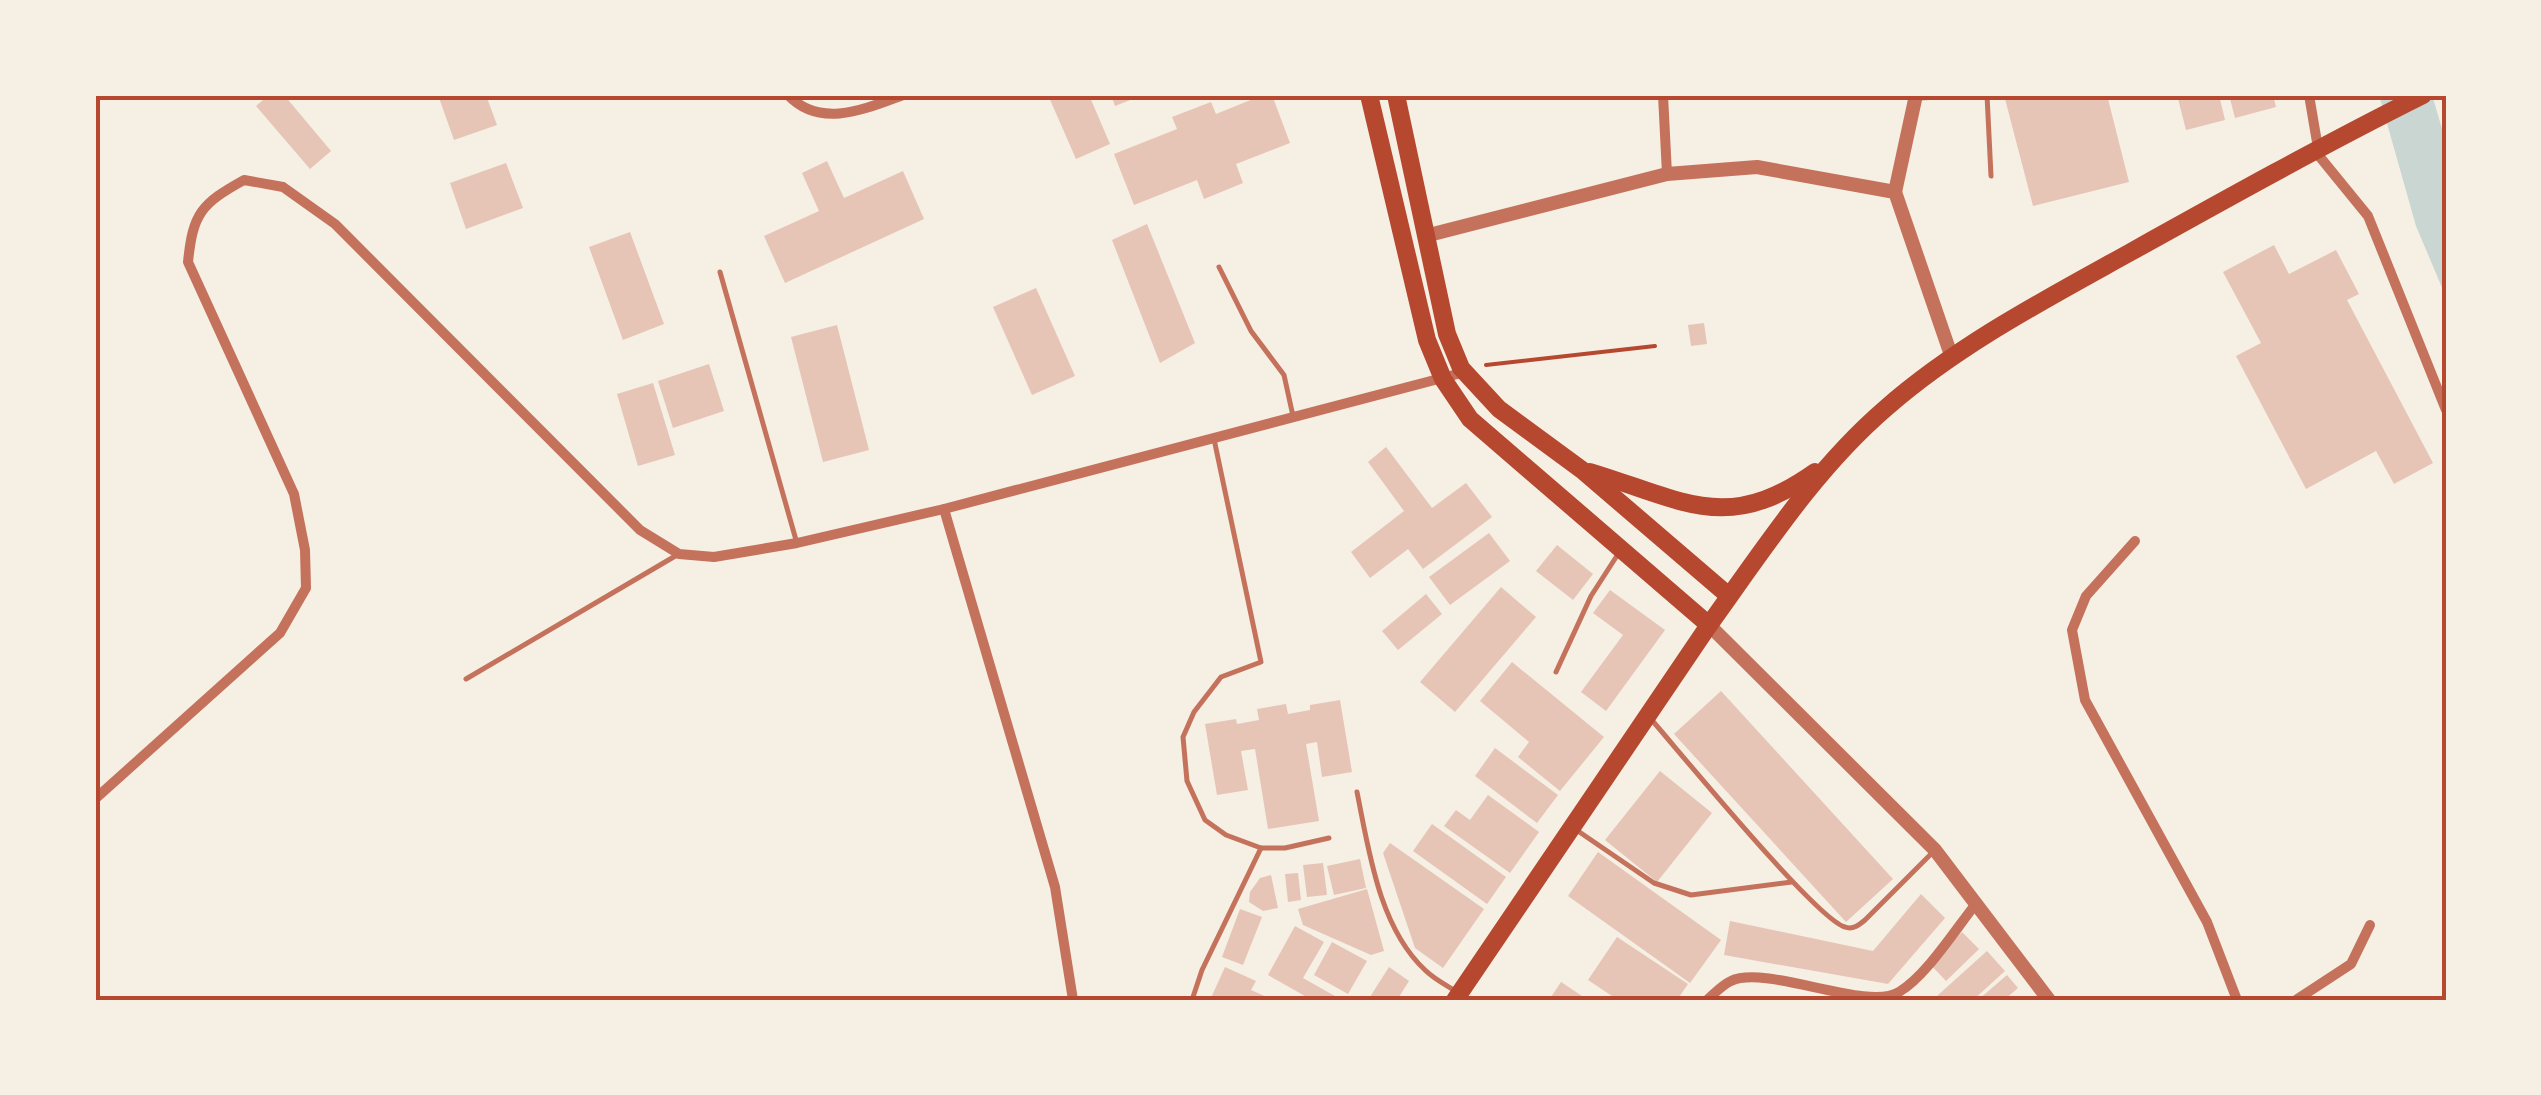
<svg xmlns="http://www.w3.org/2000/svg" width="2541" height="1095" font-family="'Source Sans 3',sans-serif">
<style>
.water{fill:#c9d6d2}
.building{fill:#e6c5b7}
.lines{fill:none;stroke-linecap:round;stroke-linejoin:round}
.path{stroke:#b5482f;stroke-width:4}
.service{stroke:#c5725c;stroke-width:5}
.minor{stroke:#c5725c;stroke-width:10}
.tertiary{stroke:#c5725c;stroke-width:14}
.primary{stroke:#b5482f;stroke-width:18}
.trunk{stroke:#b5482f;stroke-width:18}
.neatline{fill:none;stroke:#b5482f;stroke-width:4}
</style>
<rect width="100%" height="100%" fill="#f6efe4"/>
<polygon class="water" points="2379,95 2432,95 2446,142 2446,297 2416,226"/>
<g class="building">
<polygon points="269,95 284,95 331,151 310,169 256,106"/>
<polygon points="438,95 486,95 497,125 454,140"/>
<polygon points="1048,95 1089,95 1110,144 1076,159"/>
<polygon points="1111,95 1143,95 1115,106"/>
<polygon points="1263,95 1272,95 1290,143 1236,164 1243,183 1204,199 1197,180 1134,205 1114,154 1177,129 1172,117 1211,102 1216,114"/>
<polygon points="2004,95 2107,95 2129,182 2033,206"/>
<polygon points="2177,95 2219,95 2225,120 2186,130"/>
<polygon points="2229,95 2273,95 2276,107 2235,118"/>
<polygon points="827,161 844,198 903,171 924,219 785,283 764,236 819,211 802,173"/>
<polygon points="506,163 523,208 466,229 450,183"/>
<polygon points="1147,224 1195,343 1160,363 1112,240"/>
<polygon points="630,232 664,324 623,340 589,247"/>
<polygon points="2274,245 2289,274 2336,250 2359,294 2347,300 2433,463 2394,484 2376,451 2306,489 2236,356 2261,343 2223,272"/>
<polygon points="1036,288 1075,376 1032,395 993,307"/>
<polygon points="1704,323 1707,344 1691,346 1688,325"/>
<polygon points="837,325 869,450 823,462 791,337"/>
<polygon points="709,364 724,411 673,428 658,381"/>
<polygon points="653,383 675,455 638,466 617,394"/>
<polygon points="1386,447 1432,508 1466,483 1492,517 1423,569 1408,549 1370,578 1351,552 1404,511 1368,462"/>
<polygon points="1489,533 1510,561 1450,605 1429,577"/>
<polygon points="1557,545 1593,574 1573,600 1536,571"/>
<polygon points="1501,587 1536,617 1455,712 1420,682"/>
<polygon points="1610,590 1665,630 1606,711 1581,692 1623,635 1593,613"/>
<polygon points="1426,594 1442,614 1398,650 1382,631"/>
<polygon points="1512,662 1604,737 1560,791 1518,757 1529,742 1480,701"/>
<polygon points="1721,691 1893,879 1846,922 1674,734"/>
<polygon points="1340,700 1352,772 1322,777 1317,742 1306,744 1319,821 1268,829 1255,749 1241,751 1248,790 1217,795 1205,724 1236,719 1237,724 1259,720 1257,709 1286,704 1288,714 1310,710 1310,705"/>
<polygon points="1495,748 1558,795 1537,823 1475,776"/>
<polygon points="1660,771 1712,813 1657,882 1605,840"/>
<polygon points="1488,795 1539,832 1510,873 1444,826 1456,810 1470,820"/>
<polygon points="1432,824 1506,877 1487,904 1413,851"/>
<polygon points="1390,843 1484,909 1443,968 1415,948 1383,853"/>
<polygon points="1598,852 1721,940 1690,983 1568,896"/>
<polygon points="1360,859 1366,888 1334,895 1327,866"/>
<polygon points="1323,863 1327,895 1307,897 1303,865"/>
<polygon points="1298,873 1301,900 1288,902 1285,874"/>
<polygon points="1271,875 1278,908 1263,911 1249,902 1250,892 1260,878"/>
<polygon points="1367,889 1384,951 1371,955 1303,925 1298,909"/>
<polygon points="1921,894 1945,918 1888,984 1724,955 1730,921 1873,951"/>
<polygon points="1240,909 1262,917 1243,965 1222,957"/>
<polygon points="1295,926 1324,942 1303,978 1342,1000 1312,1000 1268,975"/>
<polygon points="1962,932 1979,949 1946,981 1930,964"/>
<polygon points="1617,937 1688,984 1677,1000 1618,1000 1588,980"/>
<polygon points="1332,942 1367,961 1348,994 1314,975"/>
<polygon points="1987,951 2005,971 1973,1000 1941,1000 1937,996"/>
<polygon points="1225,967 1256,981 1251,990 1274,1000 1210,1000"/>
<polygon points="1389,967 1409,981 1397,1000 1368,1000"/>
<polygon points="2007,975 2018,988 2004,1000 1978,1000"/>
<polygon points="1561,982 1588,1000 1549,1000"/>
</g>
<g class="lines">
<polyline class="path" points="1486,365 1655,346"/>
<g class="service">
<polyline points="1918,98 1987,95 1991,176"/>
<polyline points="1219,267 1251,331 1284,375 1293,416"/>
<polyline points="720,272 796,540"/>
<polyline points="1214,439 1261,662 1221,677 1194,712 1183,737 1187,781 1205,820 1226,835 1261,848 1285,848 1329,838"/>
<polyline points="1556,672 1591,596 1620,551"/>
<polyline points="466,679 677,555"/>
<path d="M1650,718C1679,751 1816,919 1845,927C1853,930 1859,925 1865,920L1935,850"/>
<path d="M1357,792C1369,851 1379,927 1425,970C1434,979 1446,985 1457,992"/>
<polyline points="1575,829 1654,883 1691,895 1792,882"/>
<polyline points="1192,1000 1202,970 1261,848"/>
</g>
<g class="minor">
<path d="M788,95C820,129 865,109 903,95"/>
<polyline points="1663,95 1667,174"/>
<polyline points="2309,95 2318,148"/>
<polyline points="2315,151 2368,216 2446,410"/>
<polyline points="944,509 1055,887 1073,1000"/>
<polyline points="2135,541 2086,596 2072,630 2085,700 2207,922 2237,1000"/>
<path d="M95,799L280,633L306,588L305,550L294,494L188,262C193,213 201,204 244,180L283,187L335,224L640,530L679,554L714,557L797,543L944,509L1465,372"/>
<path d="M1707,1000C1714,994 1722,985 1731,981C1766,964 1867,1012 1899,992C1926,976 1955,930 1975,905"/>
<polyline points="2296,1000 2351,964 2370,925"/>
</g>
<g class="tertiary">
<polyline points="1895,192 1916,95"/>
<polyline points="1425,236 1667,174 1757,167 1895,192 1952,358"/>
<polyline points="1709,625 1935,850 2049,1000"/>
</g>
<polyline class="primary" points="1455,1000 1709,625"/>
<g class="trunk">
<path d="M1369,95L1427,340L1443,379L1470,419L1709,625C1763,550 1815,469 1886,408C1958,345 2046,299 2129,253C2226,199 2323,145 2423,95"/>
<polyline points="1396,95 1447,334 1461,368 1499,409 1582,470 1729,596"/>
<path d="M1590,472C1683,500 1726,535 1815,472"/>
</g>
</g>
<rect width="2541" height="1095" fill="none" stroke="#f6efe4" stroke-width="195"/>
<rect x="98" y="98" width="2346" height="900" class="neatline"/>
</svg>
